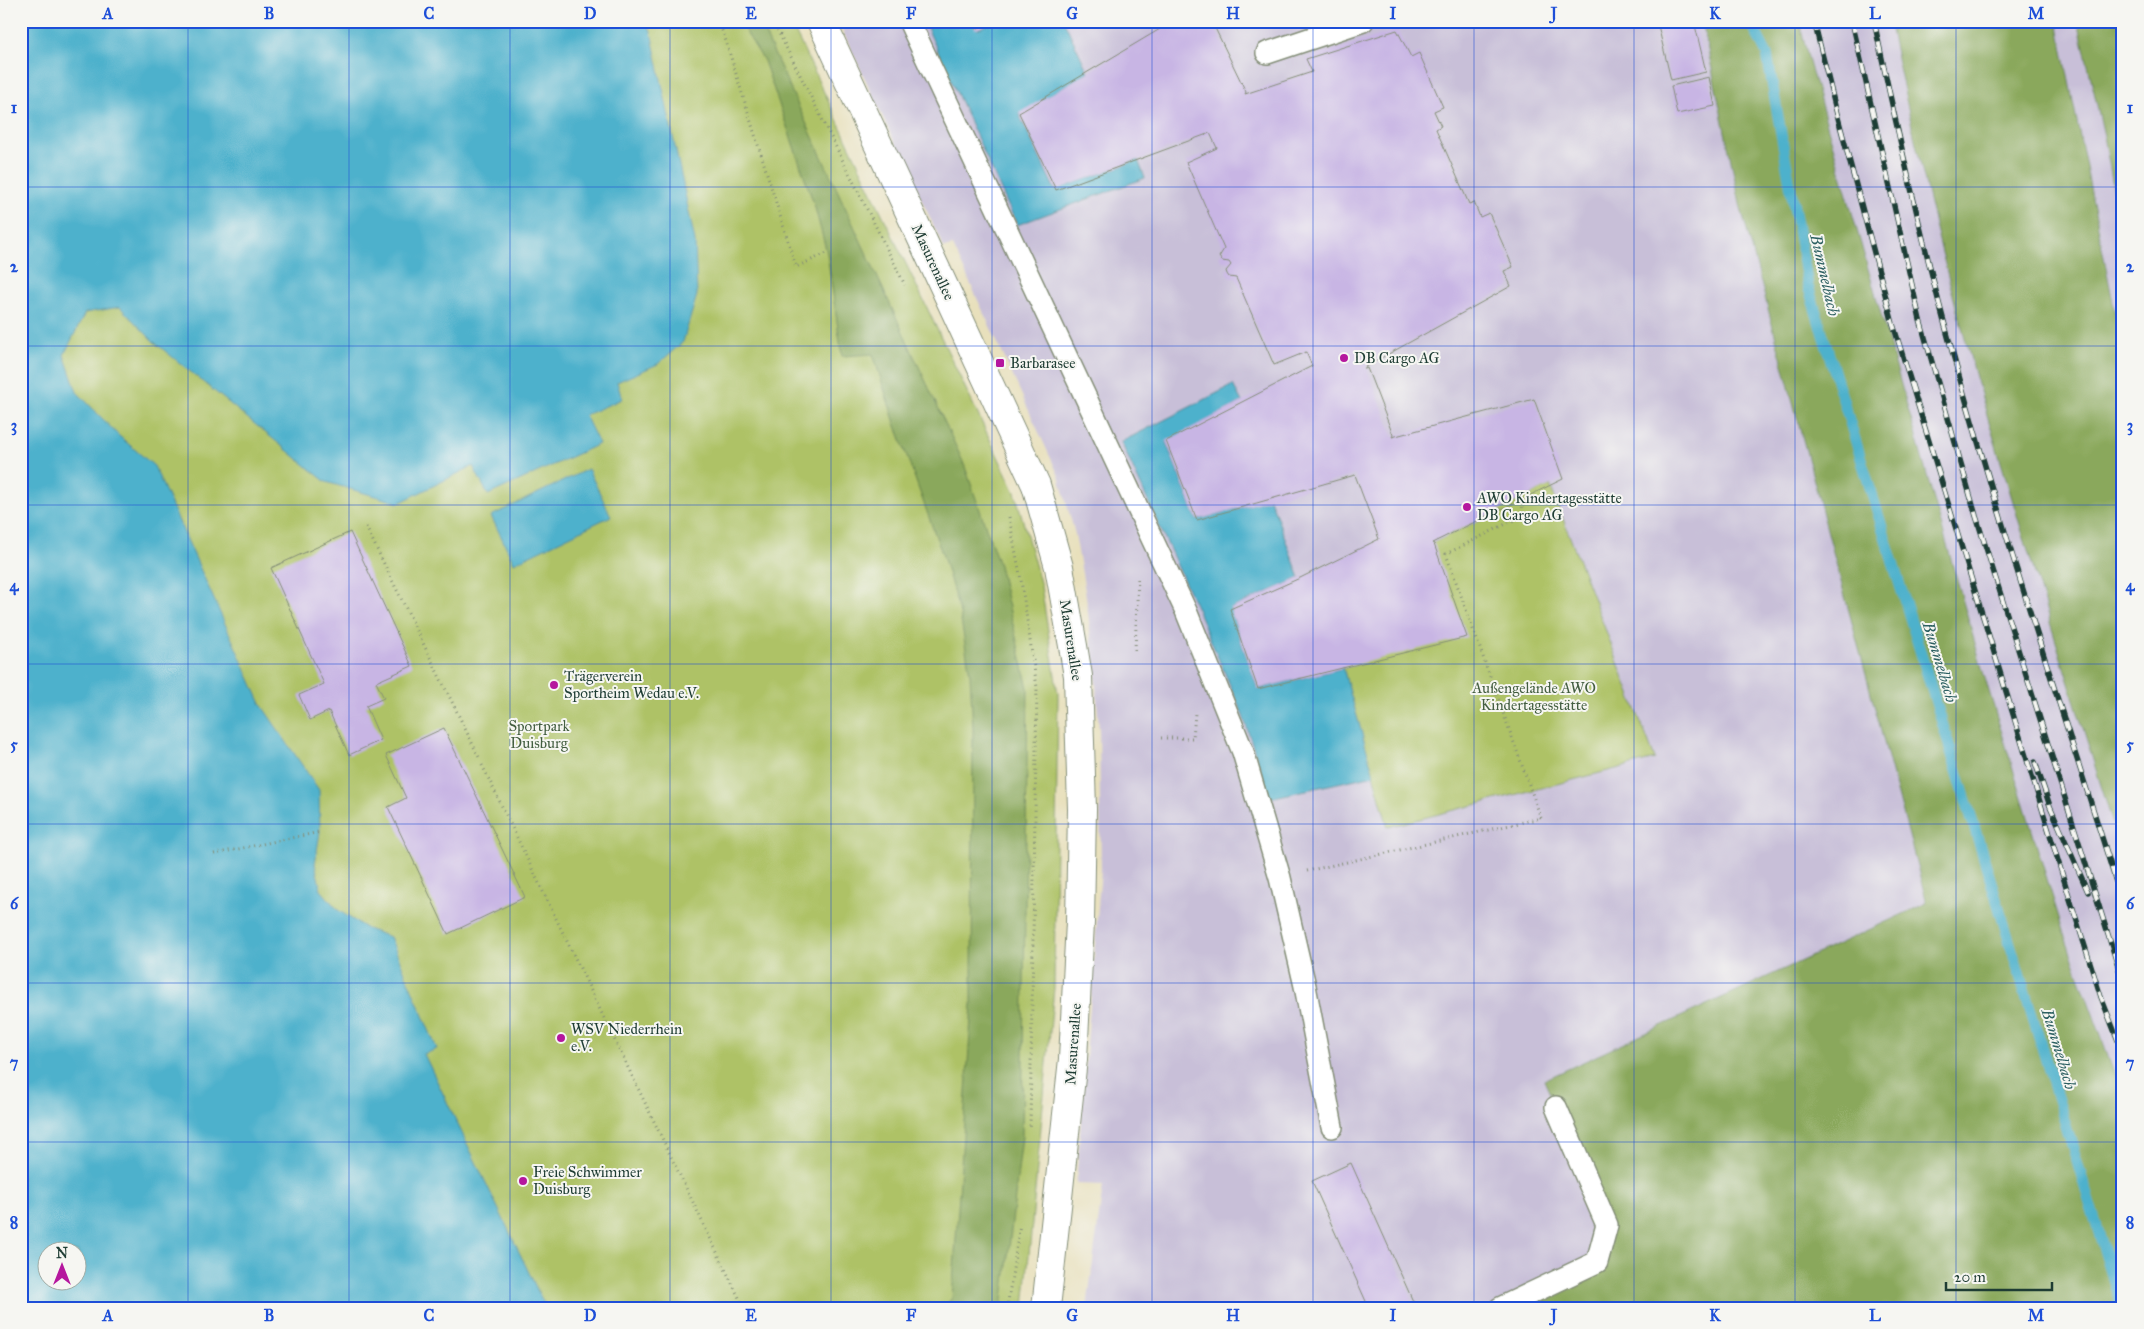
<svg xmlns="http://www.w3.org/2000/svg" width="2144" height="1329" font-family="'IM FELL Great Primer',serif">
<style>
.industrial{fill:#c8bfd8}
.green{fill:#aec266;stroke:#66804d;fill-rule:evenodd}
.forest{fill:#8aa85b;stroke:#547248}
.water{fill:#4db1cc;stroke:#367780;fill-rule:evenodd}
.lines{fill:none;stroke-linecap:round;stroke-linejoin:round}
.stream{stroke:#4db1cc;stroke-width:11}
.building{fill:#c8b5e4}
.lane-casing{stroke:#848e78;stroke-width:24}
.street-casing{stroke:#848e78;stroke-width:30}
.path{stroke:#848e78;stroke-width:3;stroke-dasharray:1 4;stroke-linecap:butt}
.lane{stroke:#fff;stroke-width:21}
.street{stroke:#fff;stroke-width:28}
.rail-casing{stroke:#1f3d34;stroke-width:5.5}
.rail{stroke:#f6f6f2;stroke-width:4;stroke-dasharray:11;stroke-linecap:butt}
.grid{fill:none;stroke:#1d4ed8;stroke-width:1;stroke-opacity:0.55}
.poi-dot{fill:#b5179e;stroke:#f6f6f2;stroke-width:2}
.labels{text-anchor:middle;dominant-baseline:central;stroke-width:4;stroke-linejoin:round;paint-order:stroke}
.street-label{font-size:15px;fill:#1f3d34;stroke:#f6f6f2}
.poi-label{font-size:15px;fill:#1f3d34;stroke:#f6f6f2;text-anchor:start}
.park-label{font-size:15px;fill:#435e40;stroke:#f6f6f2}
.water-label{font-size:16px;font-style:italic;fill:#2d6062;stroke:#f6f6f2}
.neatline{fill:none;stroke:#1d4ed8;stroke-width:2}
.grid-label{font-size:16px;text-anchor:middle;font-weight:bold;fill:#1d4ed8}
</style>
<rect width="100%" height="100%" fill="#f6f6f2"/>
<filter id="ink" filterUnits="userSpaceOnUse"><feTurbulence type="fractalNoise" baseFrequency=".02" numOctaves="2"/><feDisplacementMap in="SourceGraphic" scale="10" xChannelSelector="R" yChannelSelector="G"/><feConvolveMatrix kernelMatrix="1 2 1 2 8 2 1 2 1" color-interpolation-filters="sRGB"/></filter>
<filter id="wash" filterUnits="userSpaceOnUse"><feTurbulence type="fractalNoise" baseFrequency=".0096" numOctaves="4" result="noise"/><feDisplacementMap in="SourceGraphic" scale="20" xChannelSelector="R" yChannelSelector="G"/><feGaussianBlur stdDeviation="1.12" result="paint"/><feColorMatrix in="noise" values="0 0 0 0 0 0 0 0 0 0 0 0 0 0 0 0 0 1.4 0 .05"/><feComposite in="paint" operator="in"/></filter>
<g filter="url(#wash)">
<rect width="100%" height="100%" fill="#e8e0bc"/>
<g class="industrial">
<polygon points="838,21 1702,21 1740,204 1927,903 1544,1080 1607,1225 1597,1262 1500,1308 1087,1308 1103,1185 1076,1184 1101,869 1099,730 1095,671 1086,596 1075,534 1059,476 953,246 944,248"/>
<polygon points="1799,21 1889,21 1906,102 1958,312 2015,508 2123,856 2123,1097 2064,934 1984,675 1809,62"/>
<polygon points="2057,21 2078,21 2104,136 2123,239 2123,353"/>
</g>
<g class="green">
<path d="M21,21H790L1015,492L1041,586L1058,694L1054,988L1024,1308H21ZM48,1252H78V1282H48Z"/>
<polygon points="1550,485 1655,759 1388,827 1343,668 1432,543"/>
</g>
<g class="forest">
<polygon points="739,21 759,21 964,464 999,565 1028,688 1022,1136 1002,1308 943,1308 952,1298 972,1004 973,729 970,674 960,614 944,559 895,423 873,354 842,356 827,253 814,204 764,61"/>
<polygon points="1702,21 1799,21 1809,62 1984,675 2064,934 2123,1097 2123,1308 1500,1308 1597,1262 1607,1225 1544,1080 1927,903 1740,204"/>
<path d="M1889,21H2057L2123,353V856C2067,676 2009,496 1958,314C1932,218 1910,119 1889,21Z"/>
<polygon points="2078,21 2123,21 2123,239 2104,136"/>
</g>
<g class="water">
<path d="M21,21H646L651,32L695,241L697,295L683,342L658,364L617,382L622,399L585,415L599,444L488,495L473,466L399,503L326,482L154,342L120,307L85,313L64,355L77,392L118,435L154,466L262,706L319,790L320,832L315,864L321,890L338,910L367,929L390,937L437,1049L424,1054L546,1308H31L21,1291ZM48,1252H78V1282H48Z"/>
<polygon points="924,21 972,21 977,29 996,21 1064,21 1088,72 1019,114 1055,190 1138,160 1145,178 1017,225"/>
<polygon points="1233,385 1242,402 1166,442 1197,520 1270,499 1300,578 1230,609 1258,689 1343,668 1374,775 1270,798 1242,713 1197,609 1121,442"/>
<polygon points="588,469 611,516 514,563 491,516"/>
</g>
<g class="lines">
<polyline class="stream" points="1750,21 1767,54 1808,286 2122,1308"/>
</g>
<g id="blocks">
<g class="building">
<polygon points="972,21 995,21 976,29"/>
<polygon points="1157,21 1221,21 1213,27 1213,29 1215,28 1246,92 1245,94 1312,72 1306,59 1397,30 1411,57 1419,53 1443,107 1434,111 1441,126 1436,129 1469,204 1474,202 1480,217 1489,213 1513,267 1504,271 1511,286 1365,367 1365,369 1367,368 1393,435 1392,437 1534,399 1563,479 1432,543 1434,544 1467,637 1258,689 1230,609 1300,578 1379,539 1355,475 1197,520 1166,441 1312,366 1306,352 1274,365 1236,278 1229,277 1227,274 1226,271 1231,265 1229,262 1222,261 1219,257 1224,249 1186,162 1217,148 1210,133 1056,190 1019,113 1160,29"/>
<polygon points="1657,21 1694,21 1706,72 1671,80"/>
<polygon points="1709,77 1715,106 1677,114 1671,86"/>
<polygon points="350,532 412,666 376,682 384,698 366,706 381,740 349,755 329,711 310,720 299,695 324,684 271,568"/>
<polygon points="444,728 525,897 448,934 388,807 406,798 386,755"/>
<polygon points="1351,1163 1416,1308 1369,1308 1312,1181"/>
</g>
</g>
</g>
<g filter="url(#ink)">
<use href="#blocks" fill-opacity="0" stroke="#848e78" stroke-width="1"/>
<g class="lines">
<defs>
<g id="lane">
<polyline points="909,21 1186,611 1243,752 1280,878 1305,986 1332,1127"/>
<polyline points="1267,53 1363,21"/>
<polyline points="1500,1308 1597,1262 1607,1225 1556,1107"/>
</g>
<polyline id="street" points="821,21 1036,485 1059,567 1073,646 1078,676 1082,809 1080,922 1073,1059 1046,1308"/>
</defs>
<use href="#lane" class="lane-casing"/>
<use href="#street" class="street-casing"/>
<g class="path">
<polyline points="718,21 724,35 796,267 827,253"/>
<polyline points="773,21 905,285"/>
<polyline points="1009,517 1021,580 1037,687 1030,1129"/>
<polyline points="366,527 480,759"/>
<polyline points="1135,650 1138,578"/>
<polyline points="1161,738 1193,738 1195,713"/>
<polyline points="482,765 744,1308"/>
<polyline points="214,854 320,832"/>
<polyline points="1307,871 1541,818 1446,554 1524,515 1521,499"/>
<polyline points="1007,1308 1020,1224"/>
</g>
<use href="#lane" class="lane"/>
<use href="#street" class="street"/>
<defs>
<g id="rail">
<polyline points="1814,21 1837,114 1893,324 2064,880 2101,997 2123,1053"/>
<polyline points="1852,21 1920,320 1976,516 2123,982"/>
<path d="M1874,21C1895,120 1917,220 1943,318C1996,515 2062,709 2123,904"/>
<polyline points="2035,762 2050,806 2088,892"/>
</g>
</defs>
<use href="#rail" class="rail-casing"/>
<use href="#rail" class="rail"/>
</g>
</g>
<path class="grid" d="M188,21V1308M349,21V1308M510,21V1308M670,21V1308M831,21V1308M992,21V1308M1152,21V1308M1313,21V1308M1474,21V1308M1634,21V1308M1795,21V1308M1956,21V1308M21,187H2123M21,346H2123M21,505H2123M21,664H2123M21,824H2123M21,983H2123M21,1142H2123"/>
<g class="poi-dot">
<circle cx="1344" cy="358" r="5"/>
<rect x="995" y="358" width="10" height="10" rx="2.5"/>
<circle cx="1467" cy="507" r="5"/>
<circle cx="554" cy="685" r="5"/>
<circle cx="561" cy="1038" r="5"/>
<circle cx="523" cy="1181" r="5"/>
</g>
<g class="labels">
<g class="street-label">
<text transform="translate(933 262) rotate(65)">Masurenallee</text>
<text transform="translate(1071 640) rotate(81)">Masurenallee</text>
<text transform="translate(1073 1044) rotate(-86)">Masurenallee</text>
</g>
<g class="poi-label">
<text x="1354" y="358">DB Cargo AG</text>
<text x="1010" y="363">Barbarasee</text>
<text x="1477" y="498">AWO Kindertagesstätte<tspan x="1477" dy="17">DB Cargo AG</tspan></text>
<text x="564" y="676">Trägerverein<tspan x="564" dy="17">Sportheim Wedau e.V.</tspan></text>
<text x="571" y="1029">WSV Niederrhein<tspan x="571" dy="17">e.V.</tspan></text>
<text x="533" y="1172">Freie Schwimmer<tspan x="533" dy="17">Duisburg</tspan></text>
</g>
<g class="park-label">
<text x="1534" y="688">Außengelände AWO<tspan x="1534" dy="17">Kindertagesstätte</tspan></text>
<text x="539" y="726">Sportpark<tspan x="539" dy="17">Duisburg</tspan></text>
</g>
<g class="water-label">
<text transform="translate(1825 275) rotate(77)">Bummelbach</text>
<text transform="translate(1940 662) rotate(73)">Bummelbach</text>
<text transform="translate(2059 1049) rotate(73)">Bummelbach</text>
</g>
</g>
<rect width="2144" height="1329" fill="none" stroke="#f6f6f2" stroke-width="55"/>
<g transform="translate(62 1266)"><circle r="24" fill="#f6f6f2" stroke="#a0aca6"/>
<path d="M0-4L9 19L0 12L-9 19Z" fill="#b5179e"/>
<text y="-8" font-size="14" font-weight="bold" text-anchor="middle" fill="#1f3d34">N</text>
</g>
<path d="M1946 1282v8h106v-8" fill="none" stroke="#1f3d34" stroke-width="2.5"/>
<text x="1954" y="1282" font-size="15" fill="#1f3d34" stroke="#f6f6f2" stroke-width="4" paint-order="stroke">20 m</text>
<rect x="28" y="28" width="2088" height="1274" class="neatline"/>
<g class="grid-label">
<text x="108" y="19">A</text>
<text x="269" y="19">B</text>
<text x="429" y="19">C</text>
<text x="590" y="19">D</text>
<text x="751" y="19">E</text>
<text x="911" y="19">F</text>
<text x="1072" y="19">G</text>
<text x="1233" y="19">H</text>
<text x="1393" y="19">I</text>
<text x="1554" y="19">J</text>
<text x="1715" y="19">K</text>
<text x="1875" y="19">L</text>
<text x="2036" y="19">M</text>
<text x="14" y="113">1</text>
<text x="2130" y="113">1</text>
<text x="14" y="272">2</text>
<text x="2130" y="272">2</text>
<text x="14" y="431">3</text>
<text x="2130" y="431">3</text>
<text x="14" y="591">4</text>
<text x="2130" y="591">4</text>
<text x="14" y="750">5</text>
<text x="2130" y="750">5</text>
<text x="14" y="909">6</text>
<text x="2130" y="909">6</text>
<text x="14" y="1068">7</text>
<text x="2130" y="1068">7</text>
<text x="14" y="1228">8</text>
<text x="2130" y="1228">8</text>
<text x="108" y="1321">A</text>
<text x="269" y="1321">B</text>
<text x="429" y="1321">C</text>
<text x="590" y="1321">D</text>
<text x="751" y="1321">E</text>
<text x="911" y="1321">F</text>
<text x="1072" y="1321">G</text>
<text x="1233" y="1321">H</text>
<text x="1393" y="1321">I</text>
<text x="1554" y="1321">J</text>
<text x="1715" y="1321">K</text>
<text x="1875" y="1321">L</text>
<text x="2036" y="1321">M</text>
</g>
</svg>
